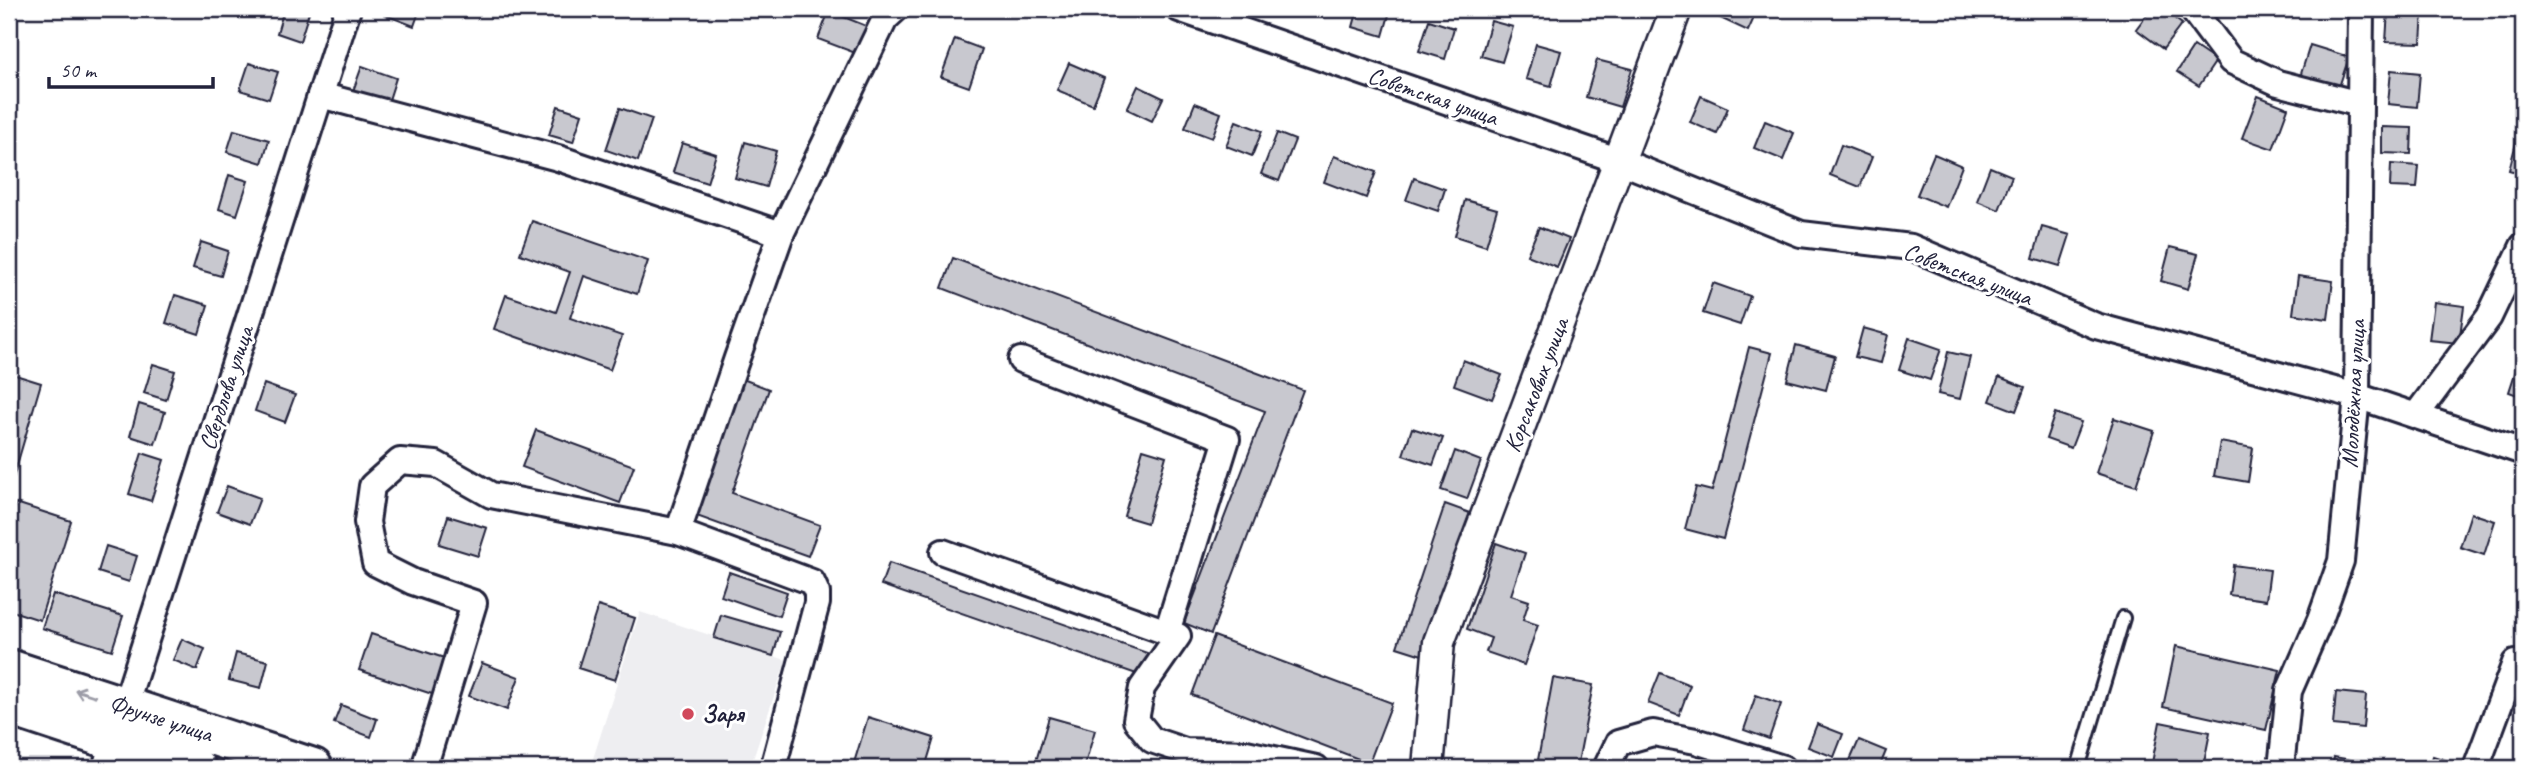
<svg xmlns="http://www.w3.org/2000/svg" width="2532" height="777" font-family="Caveat,sans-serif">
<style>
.built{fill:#eeeef1}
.building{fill:#c8c8cf;stroke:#22223b;stroke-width:2}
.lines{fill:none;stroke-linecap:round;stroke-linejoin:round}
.service-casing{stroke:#22223b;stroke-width:18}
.minor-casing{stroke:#22223b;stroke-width:30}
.tertiary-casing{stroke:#22223b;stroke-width:35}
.primary-casing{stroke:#22223b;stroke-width:44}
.service{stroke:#fff;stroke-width:12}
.minor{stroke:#fff;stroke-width:24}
.tertiary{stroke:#fff;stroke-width:30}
.primary{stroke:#fff;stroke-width:38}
.oneway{stroke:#9c9ca7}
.poi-dot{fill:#d1495b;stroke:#fff;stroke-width:2.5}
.labels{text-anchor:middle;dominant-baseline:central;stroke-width:6;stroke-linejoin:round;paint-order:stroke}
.street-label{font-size:24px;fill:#22223b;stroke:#fff}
.poi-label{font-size:24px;font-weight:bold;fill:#22223b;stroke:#fff;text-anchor:start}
</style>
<rect width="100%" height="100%" fill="#fff"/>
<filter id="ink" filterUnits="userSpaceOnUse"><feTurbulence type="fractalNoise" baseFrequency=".0143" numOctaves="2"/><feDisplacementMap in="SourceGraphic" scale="14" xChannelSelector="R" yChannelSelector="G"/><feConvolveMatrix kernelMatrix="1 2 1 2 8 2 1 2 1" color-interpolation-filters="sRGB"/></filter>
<g filter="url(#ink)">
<polygon class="built" points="640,612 786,660 750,768 590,768"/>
<g class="building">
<polygon points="284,9 310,9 300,41 277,33"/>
<polygon points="382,9 420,9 414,26 380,13"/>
<polygon points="1358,9 1369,9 1389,15 1383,36 1353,27"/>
<polygon points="1720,9 1758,9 1748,31 1716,16"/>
<polygon points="2151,9 2162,9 2182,24 2163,49 2136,29"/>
<polygon points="2388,10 2423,11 2421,43 2386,42"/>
<polygon points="829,11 869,27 858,54 818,39"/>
<polygon points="1429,20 1454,28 1445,59 1419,51"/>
<polygon points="1491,21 1513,27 1502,62 1481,56"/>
<polygon points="955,39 982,49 969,87 941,77"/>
<polygon points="1536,44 1561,51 1551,86 1526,79"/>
<polygon points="2310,45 2349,57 2338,90 2300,77"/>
<polygon points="2194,46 2216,61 2199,86 2177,72"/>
<polygon points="1597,60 1632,69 1620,107 1586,97"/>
<polygon points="249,63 278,72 269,99 240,90"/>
<polygon points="1069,63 1104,78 1093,105 1057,90"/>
<polygon points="362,66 396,78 387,106 352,94"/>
<polygon points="2391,70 2420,73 2417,107 2388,104"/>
<polygon points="1138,86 1163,98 1152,121 1127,109"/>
<polygon points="1701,96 1728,108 1717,134 1690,122"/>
<polygon points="2258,96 2288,108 2273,149 2242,138"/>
<polygon points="1195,103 1221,113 1212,138 1185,128"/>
<polygon points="558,106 582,114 573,142 549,135"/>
<polygon points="620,108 652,119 638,161 606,150"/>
<polygon points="1236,121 1262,131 1252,156 1226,146"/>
<polygon points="1765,121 1794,133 1783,160 1754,148"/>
<polygon points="2382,127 2412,128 2411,154 2382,153"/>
<polygon points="234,130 269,140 262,163 227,152"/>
<polygon points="1277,133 1295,140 1279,181 1261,174"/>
<polygon points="745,142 776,151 766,187 735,178"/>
<polygon points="682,143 716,154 707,183 673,172"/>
<polygon points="2516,143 2523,145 2523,174 2509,170"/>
<polygon points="1841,145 1872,157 1860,187 1830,175"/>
<polygon points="1934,154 1962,166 1946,207 1917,195"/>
<polygon points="1334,156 1376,172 1366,198 1324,182"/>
<polygon points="2391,164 2419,166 2417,188 2390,187"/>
<polygon points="1990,167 2012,176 1999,210 1977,201"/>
<polygon points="229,175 248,181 237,215 219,209"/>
<polygon points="1414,178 1445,189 1438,211 1406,200"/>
<polygon points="1465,200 1497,209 1486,246 1455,236"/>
<polygon points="532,221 648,261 637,294 584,276 570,318 622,336 610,370 494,329 506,295 556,312 570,272 520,254"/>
<polygon points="1539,227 1569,239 1557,267 1527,255"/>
<polygon points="2042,227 2070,235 2060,266 2033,258"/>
<polygon points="201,242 228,251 221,276 193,268"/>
<polygon points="2170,247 2198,254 2188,289 2161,281"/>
<polygon points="953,258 1303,390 1211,634 1184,623 1265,411 942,288"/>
<polygon points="2298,276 2333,281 2328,319 2293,314"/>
<polygon points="1713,283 1750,296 1740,325 1703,313"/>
<polygon points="175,295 208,305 199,334 166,323"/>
<polygon points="2434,302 2464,306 2459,343 2429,340"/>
<polygon points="1863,328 1888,335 1881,363 1855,357"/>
<polygon points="1909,338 1941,349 1930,380 1899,370"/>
<polygon points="1796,345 1835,356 1826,390 1787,380"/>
<polygon points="1749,347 1772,353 1723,539 1685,529 1696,487 1712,491"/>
<polygon points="1948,352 1970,357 1960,399 1938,394"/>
<polygon points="1463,360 1502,375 1492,399 1454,385"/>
<polygon points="153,364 175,371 166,400 144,393"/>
<polygon points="2518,364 2523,366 2523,397 2509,392"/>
<polygon points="9,373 41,383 9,492"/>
<polygon points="1999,377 2025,387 2016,411 1990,401"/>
<polygon points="740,378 769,389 732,493 820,525 808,556 691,514"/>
<polygon points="264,384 295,395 285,422 255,411"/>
<polygon points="139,404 165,412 155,444 130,436"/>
<polygon points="2055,413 2081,422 2071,448 2046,439"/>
<polygon points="2114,418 2154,431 2136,486 2096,473"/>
<polygon points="1412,428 1443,438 1433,465 1403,455"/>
<polygon points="536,430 634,466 620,503 522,467"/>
<polygon points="2220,442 2253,448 2248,482 2214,476"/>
<polygon points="1143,449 1166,456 1147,523 1124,516"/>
<polygon points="1455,451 1481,461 1467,499 1441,490"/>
<polygon points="142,453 164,460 151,501 129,494"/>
<polygon points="227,486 260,498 250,524 217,512"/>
<polygon points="16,503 71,521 40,620 9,610 9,526"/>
<polygon points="1445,504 1470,513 1422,655 1397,647"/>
<polygon points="2471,513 2495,521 2484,555 2460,547"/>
<polygon points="448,516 487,528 478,556 439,544"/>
<polygon points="1496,543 1525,553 1511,595 1529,601 1523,620 1538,625 1524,665 1486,652 1491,638 1467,629"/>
<polygon points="106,546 137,556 129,582 98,572"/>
<polygon points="889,563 1153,655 1145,677 881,585"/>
<polygon points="2233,565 2270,570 2266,600 2229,595"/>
<polygon points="729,572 787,592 779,616 721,596"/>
<polygon points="53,594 123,616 112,650 42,628"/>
<polygon points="598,606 635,618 615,680 578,668"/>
<polygon points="721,615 780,632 773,656 714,638"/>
<polygon points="371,634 447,659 435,695 359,670"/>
<polygon points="1214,636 1392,703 1369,763 1192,695"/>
<polygon points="182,639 205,649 197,670 173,660"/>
<polygon points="2176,646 2280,670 2266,730 2163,707"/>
<polygon points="236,653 268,661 261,688 229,680"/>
<polygon points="482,663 519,677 507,710 469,696"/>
<polygon points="1660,673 1690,685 1679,715 1648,703"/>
<polygon points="1553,678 1593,685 1577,768 1538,760"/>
<polygon points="2336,692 2366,695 2363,728 2333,725"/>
<polygon points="1756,695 1781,704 1769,739 1744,730"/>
<polygon points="341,705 377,719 371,737 334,723"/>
<polygon points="868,717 934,738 925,768 861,768 853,766"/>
<polygon points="1049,717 1095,730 1084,768 1063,768 1036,761"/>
<polygon points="2160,722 2210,732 2203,768 2151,768"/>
<polygon points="1817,724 1843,734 1834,757 1808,747"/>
<polygon points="1859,740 1886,751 1879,768 1856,768 1848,765"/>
<polygon points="2433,756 2467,767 2466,768 2429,768"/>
<polygon points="2334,757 2364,762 2363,768 2332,768"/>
</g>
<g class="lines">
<defs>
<polyline id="service" points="2078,768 2123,618"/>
<g id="minor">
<polyline points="1179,9 1620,161 1801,234 1911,247 2096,326 2357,396 2523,452"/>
<polyline points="2192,9 2231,61 2278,83 2360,104"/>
<polyline points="320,95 558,158 781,234"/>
<polyline points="1021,360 1227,439 1167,632"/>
<polyline points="2417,414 2489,317 2523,246"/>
<polyline points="678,532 737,358 781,234 885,19 896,9"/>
<polyline points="943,552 1178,636 1142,688 1136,720 1152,740 1185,751 1246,753 1316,768"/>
<polyline points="105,768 348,9"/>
<polyline points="424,768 474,603 413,582 375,563 367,522 372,486 400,461 436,464 491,495 678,532 812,582 817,593 817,603 773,768"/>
<polyline points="1606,768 1618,743 1653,733 1696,741 1783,768"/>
<polyline points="2281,768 2289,691 2320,620 2341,561 2357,396 2361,9"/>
<polyline points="2476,768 2515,663"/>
</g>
<polyline id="tertiary" points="1428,768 1439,642 1676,9"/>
<g id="primary">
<polyline points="9,669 313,768"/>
<polyline points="9,706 196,768"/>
</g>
</defs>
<use href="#service" class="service-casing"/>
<use href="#minor" class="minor-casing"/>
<use href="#tertiary" class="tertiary-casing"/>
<use href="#primary" class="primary-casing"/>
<use href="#service" class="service"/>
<use href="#minor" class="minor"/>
<use href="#tertiary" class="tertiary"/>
<use href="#primary" class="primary"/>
</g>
<defs><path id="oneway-shaft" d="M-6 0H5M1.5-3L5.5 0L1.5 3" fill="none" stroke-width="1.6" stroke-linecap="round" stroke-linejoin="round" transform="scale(1.75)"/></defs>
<use class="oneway" href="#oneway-shaft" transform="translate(85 693) rotate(-162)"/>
</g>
<circle class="poi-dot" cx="688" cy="714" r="7"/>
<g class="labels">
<g class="street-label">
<text transform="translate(1433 96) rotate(19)">Советская улица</text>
<text transform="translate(1968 274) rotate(21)">Советская улица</text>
<text transform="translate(1536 385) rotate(-69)">Корсаковых улица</text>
<text transform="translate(226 388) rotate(-72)">Свердлова улица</text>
<text transform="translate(2353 394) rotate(-87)">Молодёжная улица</text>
<text transform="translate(161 718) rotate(18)">Фрунзе улица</text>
</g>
<g class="poi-label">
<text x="702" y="714">Заря</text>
</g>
</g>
<rect width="2532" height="777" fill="none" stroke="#fff" stroke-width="35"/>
<rect x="18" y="18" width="2497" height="742" fill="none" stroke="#22223b" stroke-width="2.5" filter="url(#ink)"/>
<path d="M49 77v10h164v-10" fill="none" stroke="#22223b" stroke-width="3.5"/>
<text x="60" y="77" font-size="21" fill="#22223b" stroke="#ffffff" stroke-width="5" paint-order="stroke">50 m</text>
</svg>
